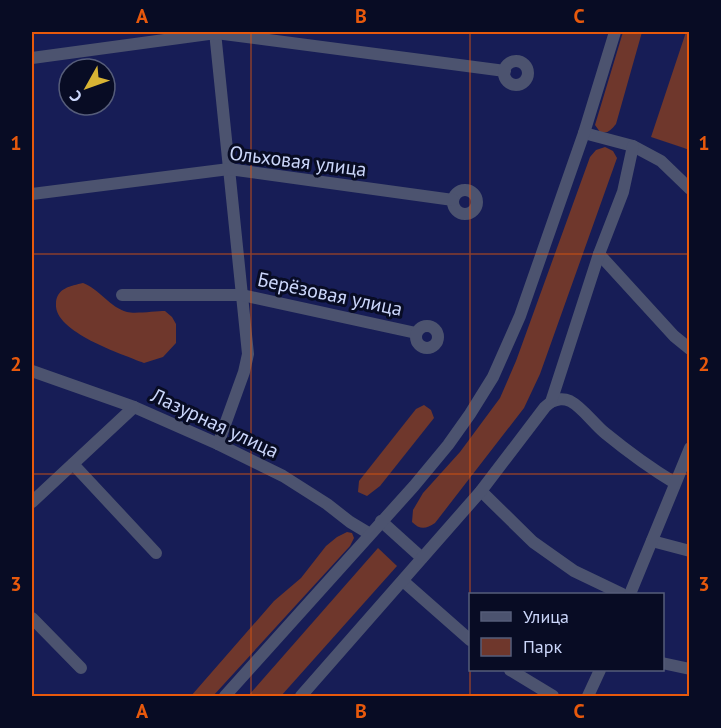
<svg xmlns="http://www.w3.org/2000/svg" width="721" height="728" font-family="'PT Sans',sans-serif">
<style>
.green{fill:#6f372c}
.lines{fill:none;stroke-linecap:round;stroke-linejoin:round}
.minor{stroke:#4c536f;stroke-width:12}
.grid{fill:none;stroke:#e8590c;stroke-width:1.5;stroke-opacity:0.55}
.labels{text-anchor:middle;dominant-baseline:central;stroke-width:6;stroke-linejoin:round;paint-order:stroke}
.street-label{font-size:20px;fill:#cbd6fa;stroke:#080c24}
.neatline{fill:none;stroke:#e8590c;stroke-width:2}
.grid-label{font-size:20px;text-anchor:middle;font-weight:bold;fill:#e8590c}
</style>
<rect width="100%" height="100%" fill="#171d56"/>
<g class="green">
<path d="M623,32H642L616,124C611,130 608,134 600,132L595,125Z"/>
<polygon points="686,32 690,32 689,153 689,150 684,148 651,137"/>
<path d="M605,147L613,151L617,158L540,374L524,408L435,523C426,529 420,530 412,522L413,510L423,493L460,452L500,398L516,361L590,157L596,150Z"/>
<path d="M83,283C99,289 111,308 127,312C135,314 156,311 165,311L172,317L176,324V343L163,357L144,363C122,354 54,332 56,304C56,288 71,286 83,283Z"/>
<polygon points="424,405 431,410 434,418 380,486 367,496 358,492 359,481 416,409"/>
<polygon points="347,532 352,533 354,538 350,546 213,696 191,696 274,601 301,578 326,546 337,537"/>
<polygon points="378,548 397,566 281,696 248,696"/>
</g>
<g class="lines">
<g class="minor">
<polyline points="215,32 248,354 244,372 218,444"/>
<polyline points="32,58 216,33 505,71"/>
<circle cx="516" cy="73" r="12"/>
<polyline points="584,133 633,146 661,161 690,189"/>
<circle cx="465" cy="202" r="12"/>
<polyline points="32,194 229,169 453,200"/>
<polyline points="599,254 674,336 690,349"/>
<polyline points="122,295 242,295 416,333"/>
<circle cx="427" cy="337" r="11"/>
<polyline points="32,371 134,407 218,444 283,476 327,504 350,522 370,534"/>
<path d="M551,402C558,399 563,398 570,401C582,407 594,424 605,433C627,451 650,468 675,483"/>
<polyline points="73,464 156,553"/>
<polyline points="481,491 533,542 574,571 622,594"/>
<polyline points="32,502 134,407"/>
<polyline points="381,521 422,558"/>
<polyline points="652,541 690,551"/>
<polyline points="403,581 470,640"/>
<polyline points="630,594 690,448"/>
<polyline points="32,618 81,668"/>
<polyline points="662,663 690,669"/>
<polyline points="510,670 553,696"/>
<polyline points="225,696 414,486 448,445 470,414 493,377 520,316 584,133 615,32"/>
<polyline points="301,696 481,491 545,407 551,402 599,254 623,192 633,146"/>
<polyline points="588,696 600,670"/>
</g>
</g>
<path class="grid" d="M251,32V696M470,32V696M32,254H690M32,474H690"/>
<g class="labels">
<g class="street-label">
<text transform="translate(298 161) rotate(7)">Ольховая улица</text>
<text transform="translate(330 294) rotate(12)">Берёзовая улица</text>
<text transform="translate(215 423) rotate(25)">Лазурная улица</text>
</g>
</g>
<rect width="721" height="728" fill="none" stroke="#080c24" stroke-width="66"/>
<rect x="469" y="593" width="195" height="78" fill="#080c24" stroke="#565d7a" stroke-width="1.5"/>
<rect x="481" y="612" width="30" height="9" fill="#4c536f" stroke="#565d7a" stroke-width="1.5"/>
<text x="523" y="623" font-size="18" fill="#cbd6fa">Улица</text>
<rect x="481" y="638" width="30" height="18" fill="#6f372c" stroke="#565d7a" stroke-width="1.5"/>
<text x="523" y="653" font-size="18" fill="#cbd6fa">Парк</text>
<g transform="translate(87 87) rotate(230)"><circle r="28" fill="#080c24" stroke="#565d7a" stroke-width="1.5"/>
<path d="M0-4.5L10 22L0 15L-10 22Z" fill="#d8b434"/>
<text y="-9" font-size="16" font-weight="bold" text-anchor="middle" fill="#cbd6fa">С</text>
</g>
<rect x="33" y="33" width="655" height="662" class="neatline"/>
<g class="grid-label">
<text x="142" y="23">A</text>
<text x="361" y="23">B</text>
<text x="579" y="23">C</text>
<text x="16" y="150">1</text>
<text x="704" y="150">1</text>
<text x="16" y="371">2</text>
<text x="704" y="371">2</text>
<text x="16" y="591">3</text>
<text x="704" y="591">3</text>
<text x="142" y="718">A</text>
<text x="361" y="718">B</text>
<text x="579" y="718">C</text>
</g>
</svg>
